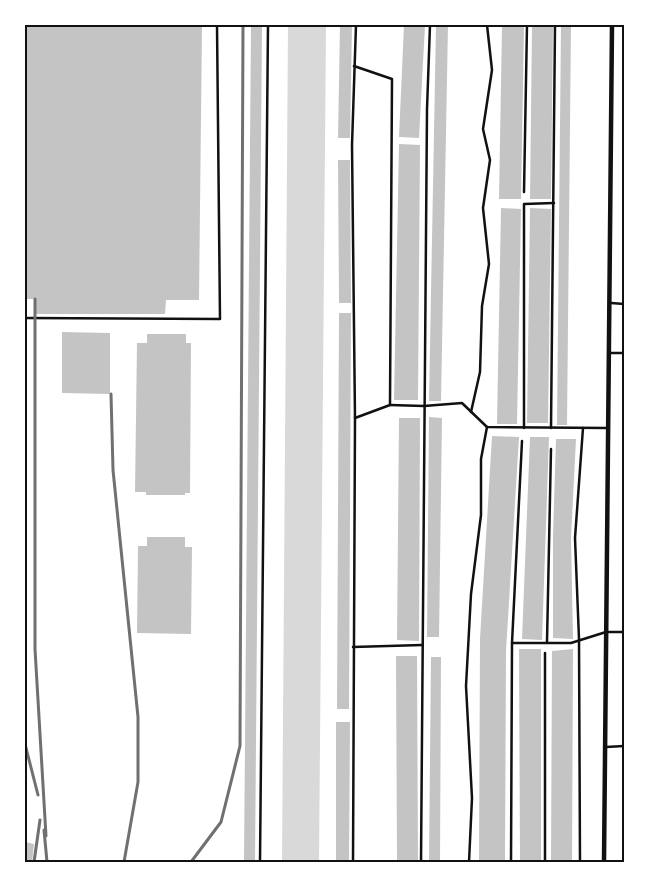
<svg xmlns="http://www.w3.org/2000/svg" width="649" height="887" font-family="'Nunito Sans',sans-serif">
<style>
.water{fill:#d9d9d9}
.building{fill:#c4c4c4}
.lines{fill:none;stroke-linecap:round;stroke-linejoin:round}
.service{stroke:#111;stroke-width:2.5}
.minor{stroke:#111;stroke-width:4.5}
.rail{stroke:#707070;stroke-width:3}
.neatline{fill:none;stroke:#111;stroke-width:2}
</style>
<rect width="100%" height="100%" fill="#fff"/>
<polygon class="water" points="288,25 326,25 319,862 282,862"/>
<g class="building">
<polygon points="25,25 202,25 199,300 166,300 165,314 34,314 35,299 25,299"/>
<polygon points="251,25 262,25 255,862 244,862"/>
<polygon points="340,25 352,25 350,138 338,138"/>
<polygon points="404,25 425,25 419,138 399,137"/>
<polygon points="436,25 448,25 441,401 429,401"/>
<polygon points="502,25 524,25 521,199 499,199"/>
<polygon points="532,25 553,25 551,199 530,199"/>
<polygon points="561,25 571,25 567,425 557,425"/>
<polygon points="399,144 420,145 418,400 394,400"/>
<polygon points="338,160 350,160 351,303 339,303"/>
<polygon points="501,208 521,209 517,424 497,424"/>
<polygon points="530,208 551,209 548,423 527,423"/>
<polygon points="339,313 351,313 349,709 337,709"/>
<polygon points="62,332 110,333 110,394 62,393"/>
<polygon points="147,334 186,334 186,343 191,343 190,493 185,493 185,495 146,495 146,492 135,492 137,343 147,343"/>
<polygon points="429,417 442,418 439,637 427,637"/>
<polygon points="399,418 420,418 419,641 397,640"/>
<polygon points="492,436 519,437 506,651 505,862 479,862 480,639"/>
<polygon points="530,437 549,437 542,640 522,639"/>
<polygon points="556,439 576,439 571,538 573,639 553,638 553,537"/>
<polygon points="147,537 185,537 185,547 192,547 191,634 137,633 138,546 147,546"/>
<polygon points="519,649 541,649 541,862 520,862"/>
<polygon points="573,649 572,862 551,862 552,651"/>
<polygon points="396,656 417,656 418,862 397,862"/>
<polygon points="431,657 441,657 440,862 429,862"/>
<polygon points="336,722 350,722 349,862 336,862"/>
<polygon points="25,842 34,844 32,862 25,862"/>
</g>
<g class="lines">
<g class="service">
<polyline points="354,66 392,79 390,405 355,418"/>
<polyline points="524,192 527,25"/>
<polyline points="611,303 624,304"/>
<polyline points="25,318 220,319 217,25"/>
<polyline points="609,353 624,353"/>
<polyline points="390,405 424,406 462,403 487,427 608,428"/>
<polyline points="471,412 480,372 482,306 489,264 483,208 490,160 483,129 492,70 487,25"/>
<polyline points="524,428 524,204 554,203"/>
<polyline points="551,428 555,25"/>
<polyline points="547,642 551,449"/>
<polyline points="512,643 522,441"/>
<polyline points="353,647 422,645"/>
<polyline points="545,653 545,862"/>
<polyline points="606,747 624,746"/>
<polyline points="260,862 268,25"/>
<polyline points="353,862 355,418 352,145 356,25"/>
<polyline points="421,862 427,109 430,25"/>
<polyline points="469,862 472,798 466,686 471,594 481,515 481,459 487,427"/>
<polyline points="511,862 512,643 571,643 606,632 624,632"/>
<polyline points="580,862 579,639 575,538 583,428"/>
</g>
<polyline class="minor" points="604,862 612,25"/>
<g class="rail">
<polyline points="35,299 35,649 46,836"/>
<polyline points="111,394 113,470 138,717 138,782 124,862"/>
<polyline points="25,744 38,795"/>
<polyline points="44,830 47,862"/>
<polyline points="34,862 40,820"/>
<polyline points="191,862 221,822 240,746 243,25"/>
</g>
</g>
<rect width="649" height="887" fill="none" stroke="#ffffff" stroke-width="52"/>
<rect x="26" y="26" width="597" height="835" class="neatline"/>
</svg>
